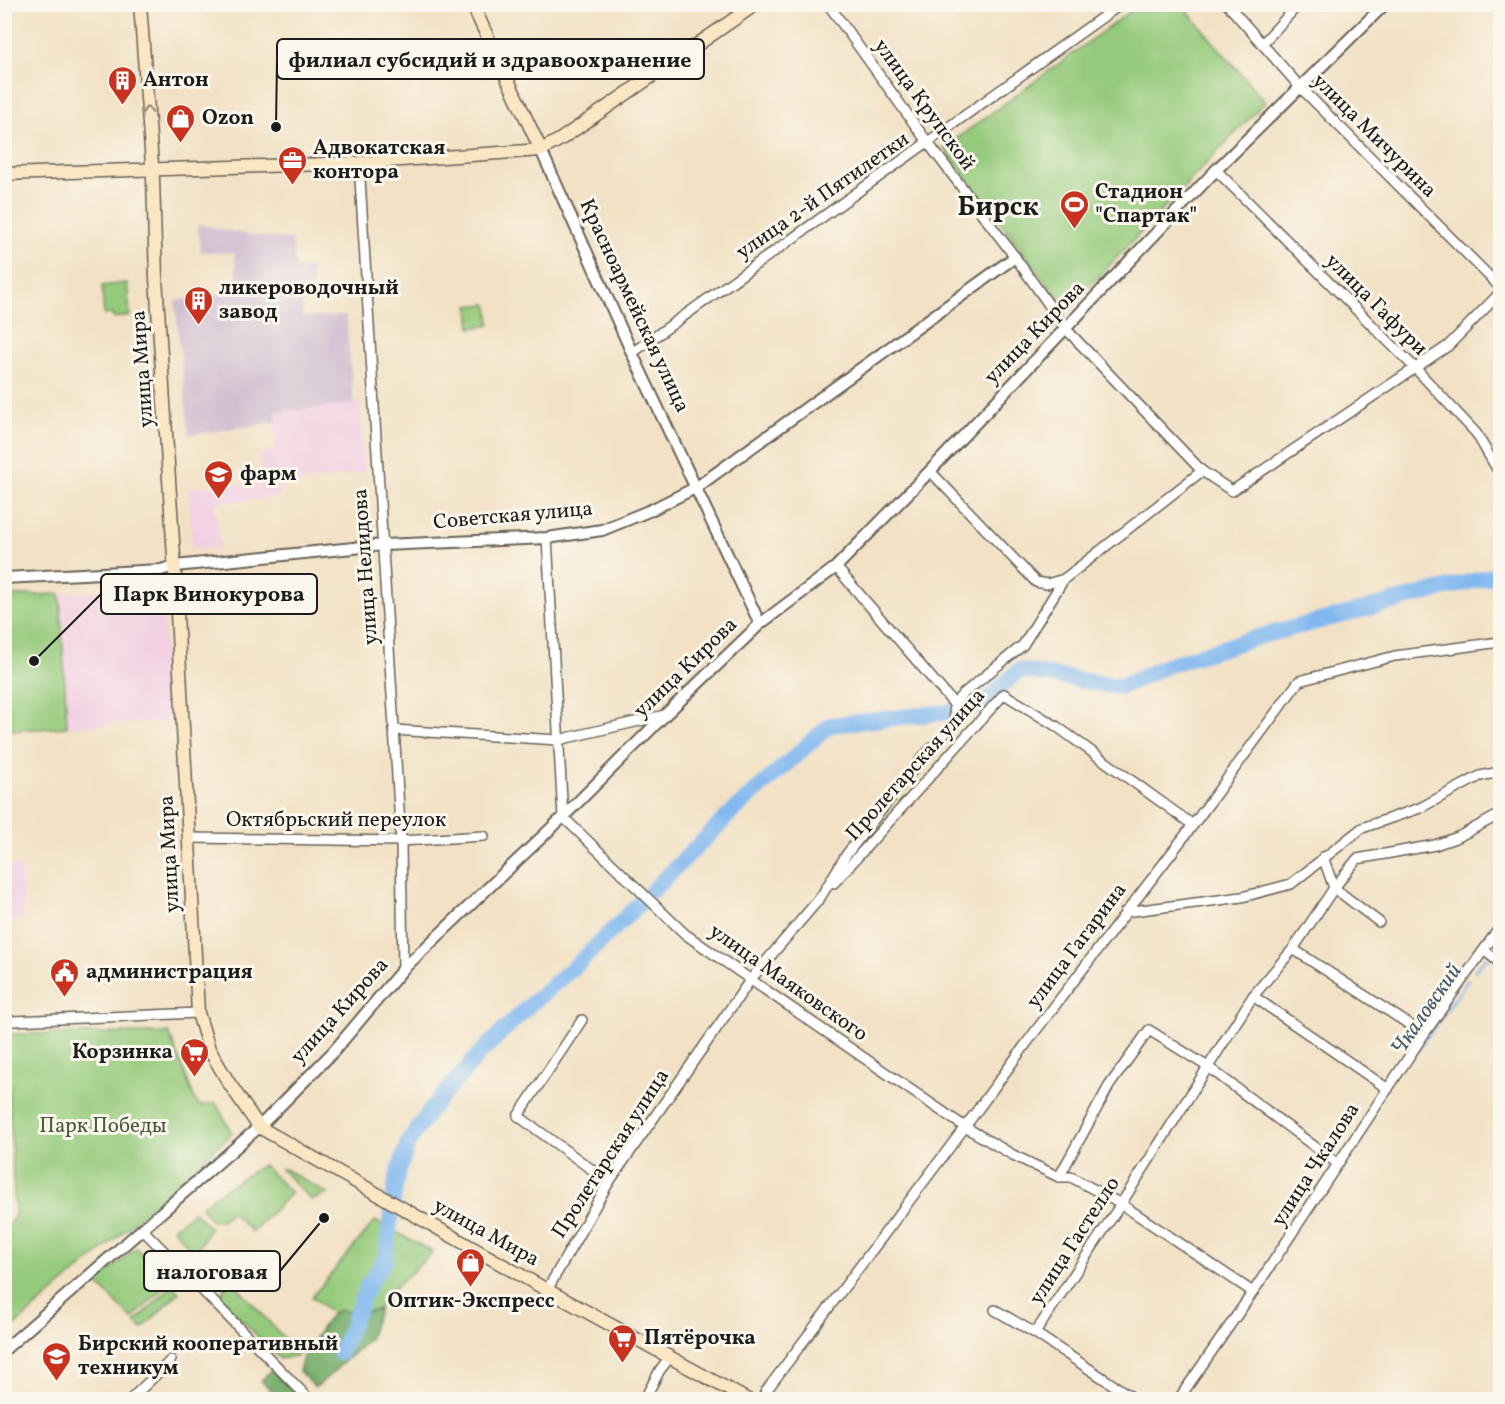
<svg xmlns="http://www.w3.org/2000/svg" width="1505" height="1404" font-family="Vollkorn,serif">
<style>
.built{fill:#f2cfe2}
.industrial{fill:#cfbdd0}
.green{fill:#95ca7c;stroke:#58734c;stroke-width:1.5}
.forest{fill:#78ae6c;stroke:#4a6544;stroke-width:1.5}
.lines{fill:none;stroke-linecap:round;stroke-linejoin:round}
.stream{stroke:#80b7ef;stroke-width:3}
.river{stroke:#80b7ef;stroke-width:16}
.minor-casing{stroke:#676157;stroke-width:12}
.tertiary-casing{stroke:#676157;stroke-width:14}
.secondary-casing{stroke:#676157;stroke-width:15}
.minor{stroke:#fff;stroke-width:9}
.tertiary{stroke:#fff;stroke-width:10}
.secondary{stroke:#fbe6c4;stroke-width:12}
.oneway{stroke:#978b78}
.labels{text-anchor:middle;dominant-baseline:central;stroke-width:6;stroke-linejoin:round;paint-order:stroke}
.poi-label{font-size:21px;font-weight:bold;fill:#1c1c1c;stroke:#fbf7ec;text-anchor:start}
.street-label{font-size:21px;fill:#1c1c1c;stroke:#fbf7ec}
.park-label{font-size:21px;fill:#46593e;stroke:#fbf7ec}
.water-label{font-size:22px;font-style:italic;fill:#445a70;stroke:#fbf7ec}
.district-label{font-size:27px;font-weight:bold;fill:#1c1c1c;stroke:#fbf7ec}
.leader{fill:none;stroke:#1c1c1c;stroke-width:2}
.callout-dot{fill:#1c1c1c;stroke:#fbf7ec;stroke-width:2}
.callout{fill:#fbf7ec;stroke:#1c1c1c;stroke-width:2}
.callout-label{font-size:22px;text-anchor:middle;font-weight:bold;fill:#1c1c1c}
</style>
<rect width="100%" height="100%" fill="#fbf7ec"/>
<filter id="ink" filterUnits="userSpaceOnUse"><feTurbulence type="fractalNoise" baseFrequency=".0167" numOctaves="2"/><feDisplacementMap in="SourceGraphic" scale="12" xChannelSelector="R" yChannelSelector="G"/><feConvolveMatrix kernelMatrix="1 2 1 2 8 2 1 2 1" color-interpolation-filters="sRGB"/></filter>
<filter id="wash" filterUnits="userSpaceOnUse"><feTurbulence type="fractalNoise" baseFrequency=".008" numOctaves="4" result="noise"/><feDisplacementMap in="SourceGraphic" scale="24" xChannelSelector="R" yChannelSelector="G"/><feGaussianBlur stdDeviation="1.35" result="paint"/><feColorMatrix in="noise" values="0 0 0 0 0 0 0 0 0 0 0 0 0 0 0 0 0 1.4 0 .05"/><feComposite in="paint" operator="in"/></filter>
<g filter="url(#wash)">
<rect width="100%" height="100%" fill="#f2e1c4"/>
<g class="built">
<polygon points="359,402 365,472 281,486 281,497 215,503 221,547 192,550 188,487 262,482 259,453 276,451 275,412"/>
<polygon points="161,586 170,721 67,727 60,594"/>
<polygon points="21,866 24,920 5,922 5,867"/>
</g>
<polygon class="industrial" points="197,224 244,234 292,240 296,269 311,268 312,288 303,288 302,317 346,316 354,404 276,412 276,422 189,435 175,301 233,292 237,276 234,253 201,252"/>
<g class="green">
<polygon points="1140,4 1182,5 1265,102 1067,310 944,148"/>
<polygon points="127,283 130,316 113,318 112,314 104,315 102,286"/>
<polygon points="488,304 490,325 471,328 469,306"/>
<polygon points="60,594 67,727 5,731 5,596"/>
<polygon points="169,1033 196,1102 200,1106 216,1103 232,1133 131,1225 5,1334 5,1233 15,1215 6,1034"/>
<polygon points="263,1165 291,1193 252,1232 231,1212 220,1222 218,1220 212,1221 201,1207 215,1195"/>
<polygon points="281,1169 285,1169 328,1194 311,1200"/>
<polygon points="194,1212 210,1228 199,1247 220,1272 213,1278 205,1265 173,1228"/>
<polygon points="375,1221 433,1252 387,1295 379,1309 361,1313 341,1310 332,1313 312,1297"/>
<polygon points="136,1248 169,1282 132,1319 96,1282"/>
<polygon points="230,1279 299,1355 280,1359 219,1297"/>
<polygon points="172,1286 179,1292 142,1329 135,1322"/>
</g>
<g class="forest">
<polygon points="379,1309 369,1339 320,1384 315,1387 299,1371 304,1354 332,1313 341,1310 361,1313"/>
<polygon points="271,1370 301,1399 281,1399 261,1381"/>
</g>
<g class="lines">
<g class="stream">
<polyline points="1475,970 1486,958 1490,959"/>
<polyline points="1416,1053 1468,980"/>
</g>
<g class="river">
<polyline points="652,891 730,814 830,725 947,712 981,706 1019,670 1121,687 1168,665 1258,637 1500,574"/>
<polyline points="340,1353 368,1285 385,1260 396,1180 408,1143 431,1109 481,1052 531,1004 580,962 641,902"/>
</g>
</g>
</g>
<g filter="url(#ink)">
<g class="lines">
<defs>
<g id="minor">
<polyline points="828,4 928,143 1015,257 1066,329 1202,471 1232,491 1448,346 1500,293"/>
<polyline points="1227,4 1301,88 1500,287"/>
<polyline points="1262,44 1299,4"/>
<polyline points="359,163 401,841 403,969"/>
<polyline points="1216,170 1415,368 1476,433 1500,474"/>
<polyline points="632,353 1121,4"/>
<polyline points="930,471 1036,582 1047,584 1064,579"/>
<polyline points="547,538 563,817 685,934 816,1025 965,1127 1013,1155 1059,1177 1071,1177 1121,1204 1253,1292"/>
<polyline points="836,567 954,704"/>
<polyline points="394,730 558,740 665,715"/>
<polyline points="189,838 401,841 484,836"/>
<polyline points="834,883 1004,694 1056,726 1193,825"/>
<polyline points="1125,912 1242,897 1291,884 1362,828 1420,808 1480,776 1500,772"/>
<polyline points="1379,922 1334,888 1357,859 1435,845 1458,837 1495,817"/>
<polyline points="1293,949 1424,1034"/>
<polyline points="1484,950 1500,963"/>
<polyline points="1253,996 1388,1089"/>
<polyline points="582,1020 518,1116 609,1182"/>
<polyline points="13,1021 198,1013"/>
<polyline points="1059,1177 1109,1086 1149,1030 1208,1067 1338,1164"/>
<polyline points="142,1229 310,1400"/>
<polyline points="547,1290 609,1182 751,979 820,898 846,855 922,758 955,723 954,704 963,694 1023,645 1064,579 1202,471"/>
<polyline points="995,1310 1035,1333"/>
<polyline points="130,1400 171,1360"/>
<polyline points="644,1400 660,1370 670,1357"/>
<polyline points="762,1400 766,1391 965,1127 1034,1033 1193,825 1299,681 1395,656 1500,642"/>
<polyline points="1136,1400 1035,1333 1121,1204 1253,996 1293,949 1334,888 1323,857"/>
<polyline points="1178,1400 1253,1292 1424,1034 1500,927"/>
</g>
<g id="tertiary">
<polyline points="541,150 632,353 760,624"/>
<polyline points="4,578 161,570 175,566 383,545 547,538 602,530 651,510 697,487 1015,257"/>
<polyline points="4,1350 259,1127 334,1051 403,969 563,817 665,715 760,624 836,567 930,471 1216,170 1385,4"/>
</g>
<g id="secondary">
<polyline points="140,4 153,178 156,278 174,557 198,1013 209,1049 229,1083 259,1127 547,1290 748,1400"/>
<polyline points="472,4 541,150"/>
<polyline points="4,174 359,163 541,150 561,139 756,4"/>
</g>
</defs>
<use href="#minor" class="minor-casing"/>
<use href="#tertiary" class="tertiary-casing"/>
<use href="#secondary" class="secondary-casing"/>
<use href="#minor" class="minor"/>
<use href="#tertiary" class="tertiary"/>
<use href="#secondary" class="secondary"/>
</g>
<defs><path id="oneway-chevron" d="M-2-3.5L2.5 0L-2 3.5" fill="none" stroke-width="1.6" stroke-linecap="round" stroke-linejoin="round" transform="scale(1.5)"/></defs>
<use class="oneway" href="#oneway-chevron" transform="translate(147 110) rotate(-94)"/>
</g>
<defs>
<symbol id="building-pin" viewBox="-11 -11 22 30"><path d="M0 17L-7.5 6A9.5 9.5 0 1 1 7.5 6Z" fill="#c8321e" stroke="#fbf7ec"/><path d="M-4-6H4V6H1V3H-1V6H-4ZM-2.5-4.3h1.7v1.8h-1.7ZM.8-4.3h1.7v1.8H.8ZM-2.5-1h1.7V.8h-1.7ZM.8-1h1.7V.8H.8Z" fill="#fff"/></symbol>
<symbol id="shop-pin" viewBox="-11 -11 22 30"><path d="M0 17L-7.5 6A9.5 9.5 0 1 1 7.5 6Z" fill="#c8321e" stroke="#fbf7ec"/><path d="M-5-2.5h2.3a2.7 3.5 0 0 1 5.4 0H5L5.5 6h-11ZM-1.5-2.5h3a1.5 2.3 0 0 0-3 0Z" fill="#fff"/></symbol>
<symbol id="office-pin" viewBox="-11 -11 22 30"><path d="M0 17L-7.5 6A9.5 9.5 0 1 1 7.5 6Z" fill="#c8321e" stroke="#fbf7ec"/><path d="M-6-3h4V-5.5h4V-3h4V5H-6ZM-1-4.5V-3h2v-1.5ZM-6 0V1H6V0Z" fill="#fff"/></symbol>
<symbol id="stadium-pin" viewBox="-11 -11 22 30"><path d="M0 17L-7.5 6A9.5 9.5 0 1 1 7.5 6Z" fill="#c8321e" stroke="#fbf7ec"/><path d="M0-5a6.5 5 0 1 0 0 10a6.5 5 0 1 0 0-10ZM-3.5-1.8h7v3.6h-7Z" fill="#fff"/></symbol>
<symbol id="university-pin" viewBox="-11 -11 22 30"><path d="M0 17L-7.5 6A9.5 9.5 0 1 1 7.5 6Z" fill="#c8321e" stroke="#fbf7ec"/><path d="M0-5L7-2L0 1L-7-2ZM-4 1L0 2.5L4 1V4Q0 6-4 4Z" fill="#fff"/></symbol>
<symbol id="civic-pin" viewBox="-11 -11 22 30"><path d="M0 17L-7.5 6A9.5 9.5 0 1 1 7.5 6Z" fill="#c8321e" stroke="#fbf7ec"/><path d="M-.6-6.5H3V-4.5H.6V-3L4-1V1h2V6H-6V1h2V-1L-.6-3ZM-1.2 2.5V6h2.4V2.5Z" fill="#fff"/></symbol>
<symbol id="supermarket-pin" viewBox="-11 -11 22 30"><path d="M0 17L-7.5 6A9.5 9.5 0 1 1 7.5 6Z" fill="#c8321e" stroke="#fbf7ec"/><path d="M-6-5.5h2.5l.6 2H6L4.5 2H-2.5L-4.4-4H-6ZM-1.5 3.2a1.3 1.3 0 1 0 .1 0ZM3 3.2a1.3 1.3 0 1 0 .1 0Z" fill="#fff"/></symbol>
</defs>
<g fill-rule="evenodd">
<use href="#building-pin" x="106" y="64" width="33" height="45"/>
<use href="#shop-pin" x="164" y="102" width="33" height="45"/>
<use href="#office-pin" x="276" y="144" width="33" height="45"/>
<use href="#stadium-pin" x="1058" y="188" width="33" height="45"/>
<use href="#building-pin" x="182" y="284" width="33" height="45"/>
<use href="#university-pin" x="202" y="458" width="33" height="45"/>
<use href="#civic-pin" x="48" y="956" width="33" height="45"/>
<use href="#supermarket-pin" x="178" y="1036" width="33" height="45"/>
<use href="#shop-pin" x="454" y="1246" width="33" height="45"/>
<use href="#supermarket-pin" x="606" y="1322" width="33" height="45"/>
<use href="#university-pin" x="40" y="1340" width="33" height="45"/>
</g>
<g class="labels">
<g class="poi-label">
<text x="143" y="80">Антон</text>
<text x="202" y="118">Ozon</text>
<text x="313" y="148">Адвокатская<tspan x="313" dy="24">контора</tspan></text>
<text x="1095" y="192">Стадион<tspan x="1095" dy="24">"Спартак"</tspan></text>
<text x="219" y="288">ликероводочный<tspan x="219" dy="24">завод</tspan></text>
<text x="240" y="474">фарм</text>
<text x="86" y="972">администрация</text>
<text x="173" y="1052" text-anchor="end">Корзинка</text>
<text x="471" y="1301" text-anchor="middle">Оптик-Экспресс</text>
<text x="644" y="1338">Пятёрочка</text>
<text x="78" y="1344">Бирский кооперативный<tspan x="78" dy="24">техникум</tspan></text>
</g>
<g class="street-label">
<text transform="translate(924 105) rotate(54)">улица Крупской</text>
<text transform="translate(1374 136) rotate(45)">улица Мичурина</text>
<text transform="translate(823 196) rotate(-35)">улица 2-й Пятилетки</text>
<text transform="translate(1376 305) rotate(45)">улица Гафури</text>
<text transform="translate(634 306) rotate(65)">Красноармейская улица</text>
<text transform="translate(1035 333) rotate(-46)">улица Кирова</text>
<text transform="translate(143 369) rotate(-94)">улица Мира</text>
<text transform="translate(513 516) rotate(-5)">Советская улица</text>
<text transform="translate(366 567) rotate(-94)">улица Нелидова</text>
<text transform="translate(686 668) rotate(-44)">улица Кирова</text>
<text transform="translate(916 765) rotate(-48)">Пролетарская улица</text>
<text x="336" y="820">Октябрьский переулок</text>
<text transform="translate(170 854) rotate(-93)">улица Мира</text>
<text transform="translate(1077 946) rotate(-53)">улица Гагарина</text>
<text transform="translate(788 983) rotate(35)">улица Маяковского</text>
<text transform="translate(340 1011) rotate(-48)">улица Кирова</text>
<text transform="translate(611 1154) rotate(-57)">Пролетарская улица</text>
<text transform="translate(1316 1165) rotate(-57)">улица Чкалова</text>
<text transform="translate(486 1233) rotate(29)">улица Мира</text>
<text transform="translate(1075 1241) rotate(-57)">улица Гастелло</text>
</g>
<g class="park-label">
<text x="103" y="1126">Парк Победы</text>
</g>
<g class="water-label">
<text transform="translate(1427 1010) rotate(-55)">Чкаловский</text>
</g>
<g class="district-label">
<text x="998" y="208">Бирск</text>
</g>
</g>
<path class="leader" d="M276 127L277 59M34 661L101 594M324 1218L280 1271"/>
<g class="callout-dot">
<circle cx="276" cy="127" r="6"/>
<circle cx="34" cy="661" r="6"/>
<circle cx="324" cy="1218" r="6"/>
</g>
<g class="callout">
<rect x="277" y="39" width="427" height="40" rx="6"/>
<rect x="101" y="574" width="216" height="40" rx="6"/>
<rect x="144" y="1251" width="136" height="40" rx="6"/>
</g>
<g class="callout-label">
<text x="490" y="67">филиал субсидий и здравоохранение</text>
<text x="209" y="601">Парк Винокурова</text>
<text x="212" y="1279">налоговая</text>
</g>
<rect width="1505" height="1404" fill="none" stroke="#fbf7ec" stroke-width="24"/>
</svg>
